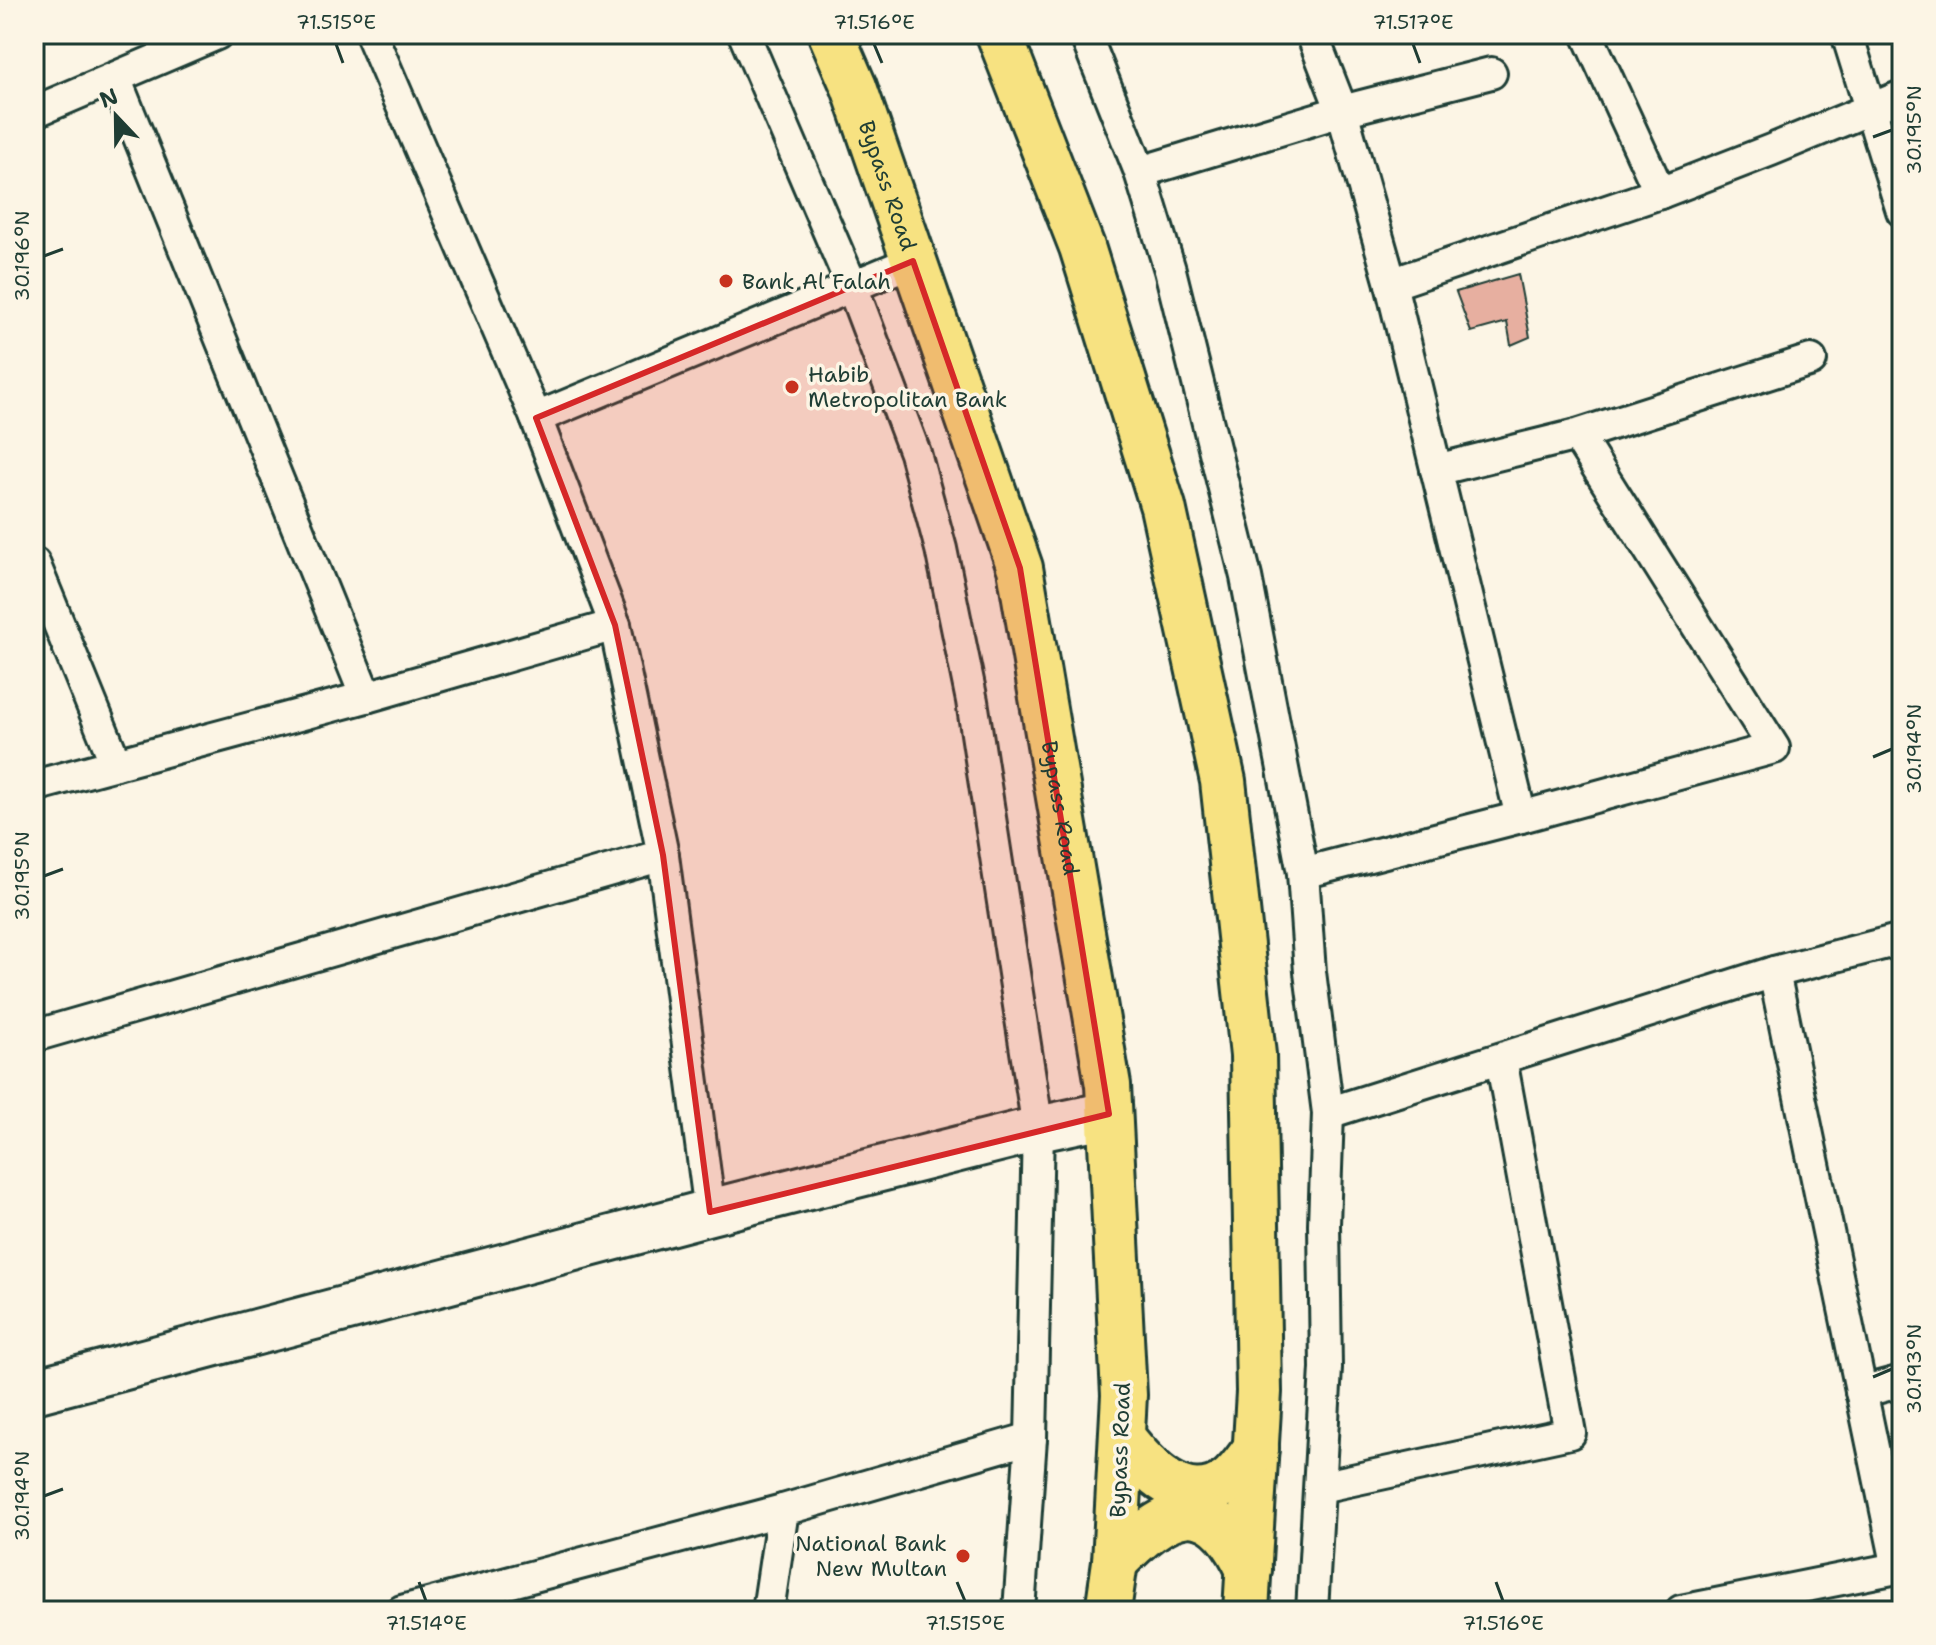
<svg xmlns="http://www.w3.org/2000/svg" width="1936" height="1645" font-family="'Shantell Sans',sans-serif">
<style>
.building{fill:#e7afa0;stroke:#1f3d34;stroke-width:2}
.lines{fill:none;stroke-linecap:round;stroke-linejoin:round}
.street-casing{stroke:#1f3d34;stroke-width:36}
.secondary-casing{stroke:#1f3d34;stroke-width:50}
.primary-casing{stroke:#1f3d34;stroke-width:50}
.street{stroke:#fcf5e5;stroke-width:30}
.secondary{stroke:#fcf5e5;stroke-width:44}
.primary{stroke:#f7e281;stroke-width:44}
.marked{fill:#d62828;fill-opacity:0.2;stroke:#d62828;stroke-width:6;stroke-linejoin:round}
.ticks{fill:none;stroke:#1f3d34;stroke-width:3}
.poi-dot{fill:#c8321e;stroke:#fcf5e5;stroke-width:3}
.labels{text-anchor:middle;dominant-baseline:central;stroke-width:7;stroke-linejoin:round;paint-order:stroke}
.street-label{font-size:22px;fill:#1f3d34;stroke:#fcf5e5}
.poi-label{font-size:22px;fill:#1f3d34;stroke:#fcf5e5;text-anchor:start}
.neatline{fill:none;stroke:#1f3d34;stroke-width:3}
.ticks-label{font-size:20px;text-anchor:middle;fill:#1f3d34}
</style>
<rect width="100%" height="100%" fill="#fcf5e5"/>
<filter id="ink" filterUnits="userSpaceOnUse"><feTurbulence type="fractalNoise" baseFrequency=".0125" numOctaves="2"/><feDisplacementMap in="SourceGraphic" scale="16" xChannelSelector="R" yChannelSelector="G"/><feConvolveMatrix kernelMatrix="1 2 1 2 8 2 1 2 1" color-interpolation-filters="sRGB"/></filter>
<g filter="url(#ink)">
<polygon class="building" points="1518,274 1530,337 1511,345 1507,322 1471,332 1456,292"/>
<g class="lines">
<defs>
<g id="street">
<polyline points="371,34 536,418 615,625 663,855 710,1212"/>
<polyline points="744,34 852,286 915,453 941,549 972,701 1038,1129 1031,1438 1019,1611"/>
<polyline points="1085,34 1140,172 1170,270 1246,577 1303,873 1310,972 1328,1113 1324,1224 1326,1368 1312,1611"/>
<polyline points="1312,34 1342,111 1391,284 1521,817"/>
<polyline points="1587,34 1660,193"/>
<polyline points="1847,34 1902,211"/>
<polyline points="115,78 366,697"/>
<polyline points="34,112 217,34"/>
<polyline points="1140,172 1342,111 1491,73"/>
<polyline points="1391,284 1660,193 1771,150 1902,96"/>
<polyline points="536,418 913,261"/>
<polyline points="1436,470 1577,435 1811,360"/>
<polyline points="34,563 116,764"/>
<polyline points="34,786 366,697 615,625"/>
<polyline points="1303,873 1521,817 1774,748 1577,435"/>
<polyline points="1774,972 1898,1568"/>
<polyline points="34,1036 663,855"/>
<polyline points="1328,1113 1774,972 1902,939"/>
<polyline points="1861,1392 1902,1381"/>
<polyline points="1320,1487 1570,1433 1501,1059"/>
<polyline points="402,1611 783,1510"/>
<polyline points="768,1611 783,1510 1031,1438"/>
<polyline points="1681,1611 1902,1567"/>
</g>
<polyline id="secondary" points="34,1391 710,1212 1038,1129 1109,1114"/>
<g id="primary">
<path id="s1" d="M831,34L854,87L1020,568L1108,1085L1124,1395L1115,1562L1108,1611"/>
<polyline points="999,34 1082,247 1163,507 1223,781 1253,1055 1259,1392 1246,1611"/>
<path d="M1122,1437C1146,1468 1184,1511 1227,1482C1239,1473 1247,1460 1256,1448"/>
<path d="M1115,1562C1168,1507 1210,1487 1249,1570"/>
</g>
</defs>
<use href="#street" class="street-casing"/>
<use href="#secondary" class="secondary-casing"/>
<use href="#primary" class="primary-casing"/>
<use href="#street" class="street"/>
<use href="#secondary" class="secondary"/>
<use href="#primary" class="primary"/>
</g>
</g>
<path class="marked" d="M913,261L1020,568L1109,1114L710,1212L663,855L615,625L536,418Z"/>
<path class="ticks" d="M336,44L343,63M874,44L882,63M1413,44L1420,63M1873,137L1892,130M44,256L63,249M1873,757L1892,749M44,876L63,869M1873,1377L1892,1369M44,1496L63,1489M419,1582L426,1601M957,1582L965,1601M1496,1582L1503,1601"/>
<g class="poi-dot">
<circle cx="726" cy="281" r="8"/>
<circle cx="792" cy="387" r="8"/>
<circle cx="963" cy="1556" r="8"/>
</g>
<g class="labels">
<g class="street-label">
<text stroke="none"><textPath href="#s1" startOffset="162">Bypass Road</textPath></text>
<text stroke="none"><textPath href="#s1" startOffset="810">Bypass Road</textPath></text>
<text transform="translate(1120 1450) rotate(-88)">Bypass Road</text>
</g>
<g class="poi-label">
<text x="742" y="281">Bank Al Falah</text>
<text x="808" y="374">Habib<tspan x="808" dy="25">Metropolitan Bank</tspan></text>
<text x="947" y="1543" text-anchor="end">National Bank<tspan x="947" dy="25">New Multan</tspan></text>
</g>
</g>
<rect width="1936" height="1645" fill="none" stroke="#fcf5e5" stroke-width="88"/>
<g transform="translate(116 116) rotate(338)" stroke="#fcf5e5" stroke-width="6" paint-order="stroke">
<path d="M0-6L14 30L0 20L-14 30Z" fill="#1f3d34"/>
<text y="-12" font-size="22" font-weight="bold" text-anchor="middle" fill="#1f3d34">N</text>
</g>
<rect x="44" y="44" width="1848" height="1557" class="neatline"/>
<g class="ticks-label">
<text x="336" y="29">71.515°E</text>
<text x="874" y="29">71.516°E</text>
<text x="1413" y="29">71.517°E</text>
<text transform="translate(1914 130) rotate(-90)" y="7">30.195°N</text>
<text transform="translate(22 256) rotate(-90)" y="7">30.196°N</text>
<text transform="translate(1914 749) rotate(-90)" y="7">30.194°N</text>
<text transform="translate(22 876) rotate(-90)" y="7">30.195°N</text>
<text transform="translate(1914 1369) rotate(-90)" y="7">30.193°N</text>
<text transform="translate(22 1496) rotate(-90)" y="7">30.194°N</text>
<text x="426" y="1630">71.514°E</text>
<text x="965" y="1630">71.515°E</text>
<text x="1503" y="1630">71.516°E</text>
</g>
</svg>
